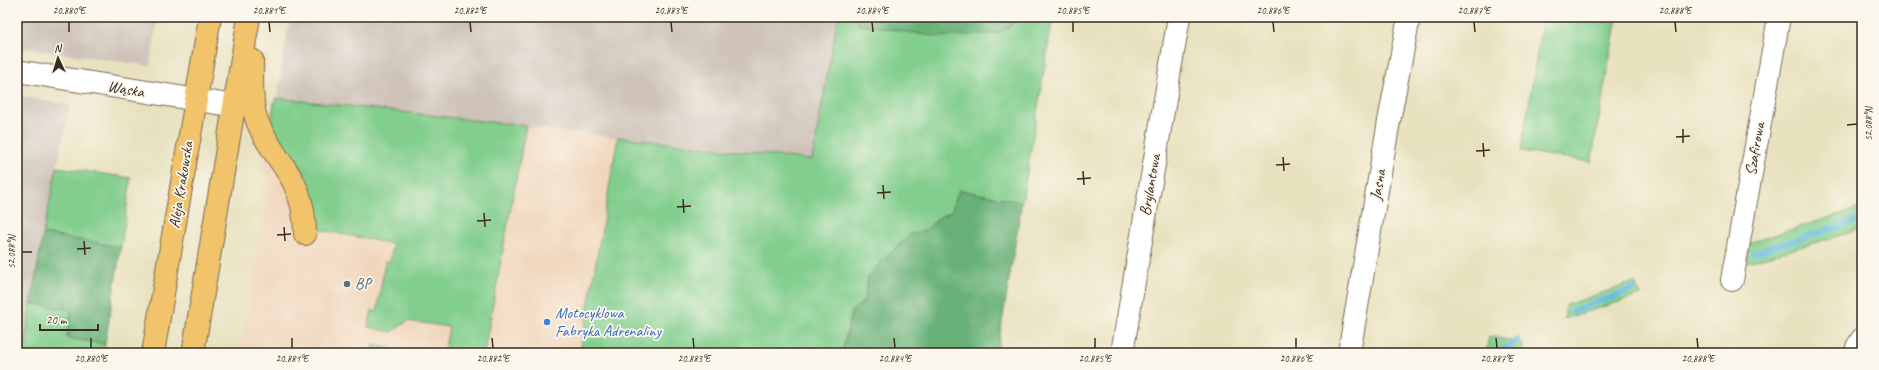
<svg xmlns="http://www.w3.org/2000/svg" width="1879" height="370" font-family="Caveat,sans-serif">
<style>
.built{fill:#f0d6bc}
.industrial{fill:#cec2b9}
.green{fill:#81ce8d;stroke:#5e7c56}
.forest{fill:#68b178;stroke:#526e4b}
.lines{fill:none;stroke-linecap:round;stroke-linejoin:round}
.stream{stroke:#61b9de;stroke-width:6}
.minor-casing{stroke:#786a56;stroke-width:24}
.major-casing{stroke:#786a56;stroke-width:24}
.minor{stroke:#fff;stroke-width:22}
.major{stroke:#f1c36a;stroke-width:22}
.ticks{fill:none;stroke:#3b2a1e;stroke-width:1.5}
.service-dot{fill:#5c6f8a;stroke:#fbf7ec;stroke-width:1.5}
.shop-dot{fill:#3f7fe0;stroke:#fbf7ec;stroke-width:1.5}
.labels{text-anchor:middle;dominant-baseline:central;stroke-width:3.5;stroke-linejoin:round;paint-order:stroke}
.street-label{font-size:16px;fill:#3b2a1e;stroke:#fbf7ec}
.service-label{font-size:16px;fill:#4e5e75;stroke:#fbf7ec;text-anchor:start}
.shop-label{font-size:16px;fill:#366cbe;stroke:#fbf7ec;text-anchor:start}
.neatline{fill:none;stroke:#3b2a1e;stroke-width:1.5}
.ticks-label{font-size:10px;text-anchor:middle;fill:#3b2a1e}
</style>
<rect width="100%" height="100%" fill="#fbf7ec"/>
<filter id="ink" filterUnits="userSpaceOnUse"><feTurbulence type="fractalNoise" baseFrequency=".025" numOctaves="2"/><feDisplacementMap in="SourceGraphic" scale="8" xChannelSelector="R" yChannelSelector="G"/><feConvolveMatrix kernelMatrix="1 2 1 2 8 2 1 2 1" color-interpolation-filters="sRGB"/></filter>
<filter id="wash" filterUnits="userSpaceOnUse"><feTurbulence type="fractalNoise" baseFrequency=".012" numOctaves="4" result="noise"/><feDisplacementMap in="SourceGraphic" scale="16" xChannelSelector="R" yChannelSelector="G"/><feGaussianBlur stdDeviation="0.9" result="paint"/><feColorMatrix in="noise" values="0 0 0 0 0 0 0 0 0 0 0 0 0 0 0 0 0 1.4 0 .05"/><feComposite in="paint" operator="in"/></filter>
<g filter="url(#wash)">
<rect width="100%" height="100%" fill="#e8e1be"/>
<polygon class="built" points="277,98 618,137 580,353 240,353 269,182 263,168 274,103"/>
<g class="industrial">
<polygon points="17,17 158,17 150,66 17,47"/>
<polygon points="290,17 838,17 812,160 277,98"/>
<polygon points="17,96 70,105 43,234 24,353 17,353"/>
</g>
<g class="green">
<polygon points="838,17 859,17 858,24 1012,25 1014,17 1053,17 1022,202 959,190 951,212 940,217 926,230 909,235 869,274 864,301 852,311 843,350 840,353 580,353 618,137 812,160"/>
<polygon points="1543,17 1617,17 1591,162 1521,151"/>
<path d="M277,98L526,126L484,353H444L449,327L408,321L392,332L368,327L372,310L377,312L385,261L390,262L393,244L321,230L314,225C303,184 300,162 270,130L274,103Z"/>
<polygon points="57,167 131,178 121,247 43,234"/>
<polygon points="1862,207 1862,229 1746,263 1749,243"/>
<polygon points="1634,282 1641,295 1564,319 1566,305"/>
<polygon points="31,303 72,310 67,338 105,344 104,353 24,353"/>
<polygon points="1489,336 1523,343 1522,353 1486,353"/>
<polygon points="373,345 389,348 392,353 370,353"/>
</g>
<g class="forest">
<polygon points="859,17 1014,17 1012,25 999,33 939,37 857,24"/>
<polygon points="959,190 1022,202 997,353 840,353 843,350 852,311 864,301 869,274 909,235 926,230 940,217 951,212"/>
<polygon points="43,234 121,247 105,344 67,338 71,310 31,303"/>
</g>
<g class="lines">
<g class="stream">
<polyline points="1754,253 1862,219"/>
<polyline points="1573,311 1634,289"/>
<polyline points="1499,353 1517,340"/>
</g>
</g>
</g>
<g filter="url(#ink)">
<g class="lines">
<defs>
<g id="minor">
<polyline points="17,71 235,106"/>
<polyline points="1732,280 1779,17"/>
<polyline points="1122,353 1179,17"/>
<polyline points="1349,353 1389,121 1409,17"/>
<polyline points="1856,353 1857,347 1862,339"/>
</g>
<g id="major">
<path d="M252,60C253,78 250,100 256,118C264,141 281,160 293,181C301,197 305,217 305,234"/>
<polyline points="153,353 210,17"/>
<polyline points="193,353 249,17"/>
</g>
</defs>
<use href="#minor" class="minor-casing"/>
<use href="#major" class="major-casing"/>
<use href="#minor" class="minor"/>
<use href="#major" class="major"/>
</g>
</g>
<path class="ticks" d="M69,22V32M269,22L270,32M470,22L471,32M671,22L672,32M872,22L873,32M1073,22V32M1273,22L1274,32M1474,22L1475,32M1675,22L1676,32M1847,125L1857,124M1683,129V143M1676,137L1690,136M1483,143L1484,157M1476,151L1490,150M1283,157L1284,171M1276,165L1290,164M1083,171L1084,185M1077,179L1091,178M883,185L884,199M877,193L891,192M683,199L684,213M677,207L691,206M484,213L485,227M477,221L491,220M284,227L285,241M277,235L291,234M84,241L85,255M77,249L91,248M22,252H32M91,338V348M292,338V348M492,338L493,348M693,338L694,348M894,338L895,348M1095,338V348M1296,338V348M1496,338L1497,348M1697,338L1698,348"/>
<circle class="service-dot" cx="347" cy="284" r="4"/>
<circle class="shop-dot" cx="547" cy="322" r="4"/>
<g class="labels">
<g class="street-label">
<text transform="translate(126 89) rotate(10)">Wąska</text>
<text transform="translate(1755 149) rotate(-80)">Szafirowa</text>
<text transform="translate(181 185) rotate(-81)">Aleja Krakowska</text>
<text transform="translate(1150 185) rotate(-80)">Brylantowa</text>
<text transform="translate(1378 185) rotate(-80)">Jasna</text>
</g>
<g class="service-label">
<text x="355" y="284">BP</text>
</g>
<g class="shop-label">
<text x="555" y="313">Motocyklowa<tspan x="555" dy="18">Fabryka Adrenaliny</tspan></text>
</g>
</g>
<rect width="1879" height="370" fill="none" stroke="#fbf7ec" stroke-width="44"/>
<g transform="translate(58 58) rotate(356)" stroke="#fbf7ec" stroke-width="3" paint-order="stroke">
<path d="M0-3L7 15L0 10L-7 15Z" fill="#3b2a1e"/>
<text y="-6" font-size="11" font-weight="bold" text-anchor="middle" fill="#3b2a1e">N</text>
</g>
<path d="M40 324v6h58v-6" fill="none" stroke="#3b2a1e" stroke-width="2"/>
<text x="46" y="324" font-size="12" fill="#3b2a1e" stroke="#fbf7ec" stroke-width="3" paint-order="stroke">20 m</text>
<rect x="22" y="22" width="1835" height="326" class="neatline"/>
<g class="ticks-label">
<text x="69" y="14">20.880°E</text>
<text x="269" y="14">20.881°E</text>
<text x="470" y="14">20.882°E</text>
<text x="671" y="14">20.883°E</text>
<text x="872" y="14">20.884°E</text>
<text x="1073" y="14">20.885°E</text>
<text x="1273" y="14">20.886°E</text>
<text x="1474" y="14">20.887°E</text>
<text x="1675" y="14">20.888°E</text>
<text transform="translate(1868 124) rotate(-90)" y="4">52.088°N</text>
<text transform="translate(11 252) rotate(-90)" y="4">52.088°N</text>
<text x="91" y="362">20.880°E</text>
<text x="292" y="362">20.881°E</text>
<text x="493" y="362">20.882°E</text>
<text x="694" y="362">20.883°E</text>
<text x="895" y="362">20.884°E</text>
<text x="1095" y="362">20.885°E</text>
<text x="1296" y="362">20.886°E</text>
<text x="1497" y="362">20.887°E</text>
<text x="1698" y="362">20.888°E</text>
</g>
</svg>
